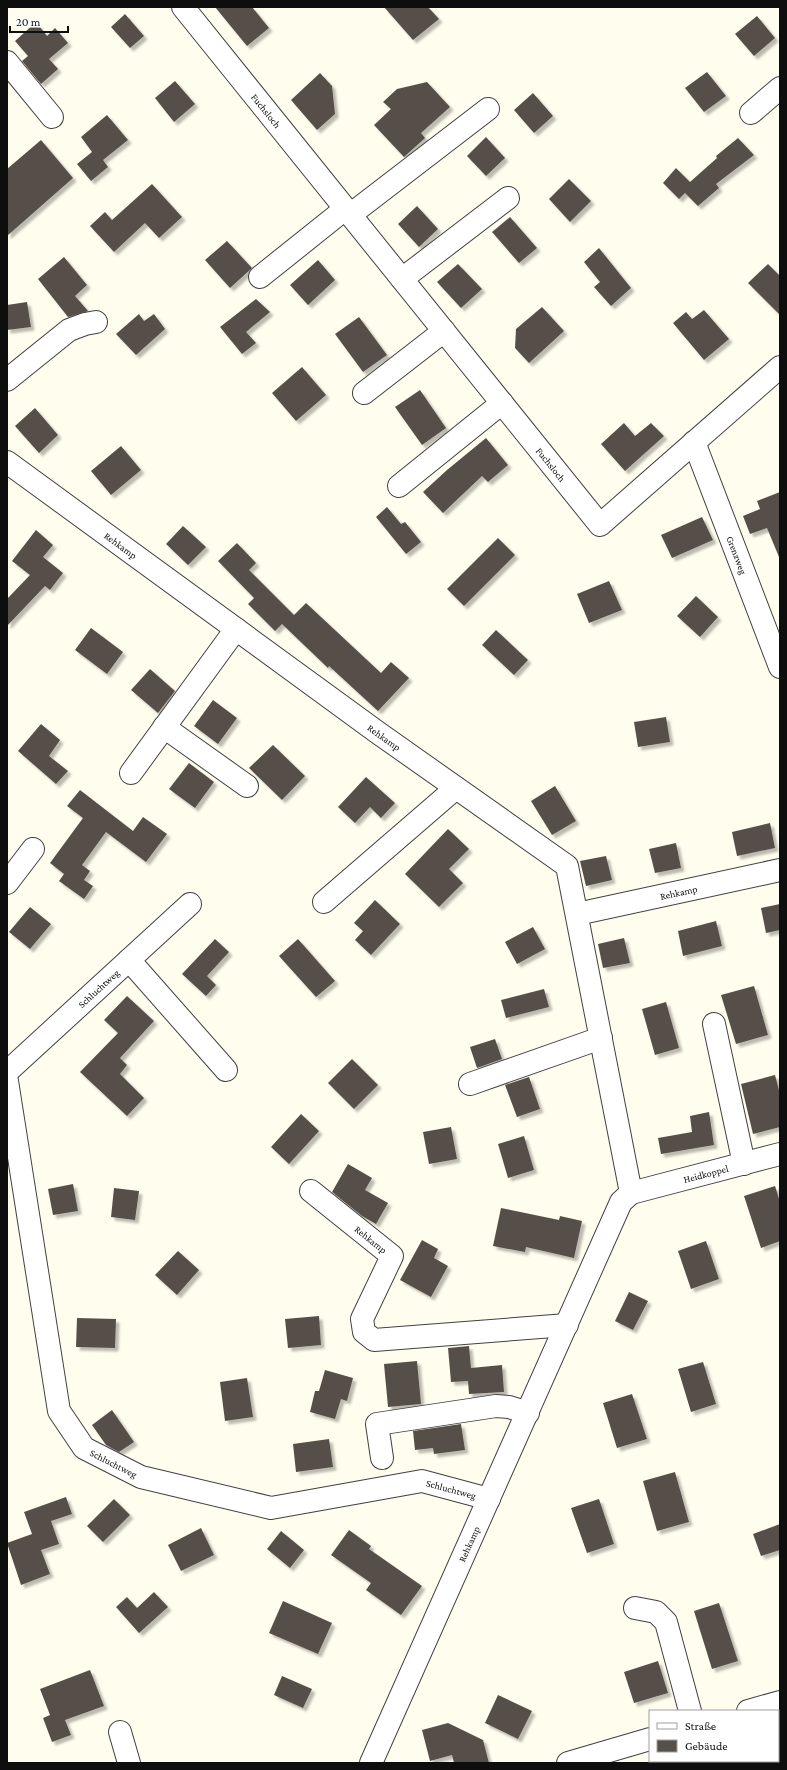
<svg xmlns="http://www.w3.org/2000/svg" width="787" height="1770" font-family="'Crimson Pro',serif">
<style>
.building{fill:#56504a;filter:url(#shadow)}
.lines{fill:none;stroke-linecap:round;stroke-linejoin:round}
.minor-casing{stroke:#414141;stroke-width:24}
.minor{stroke:#fff;stroke-width:22}
.labels{text-anchor:middle;dominant-baseline:central;stroke-width:4;stroke-linejoin:round;paint-order:stroke}
.street-label{font-size:10px;fill:#0e0e0e;stroke:#fff}
</style>
<defs>
<filter id="shadow"><feDropShadow dx="3.5" dy="3.5" stdDeviation="1" flood-color="#0004"/></filter>
</defs>
<rect width="100%" height="100%" fill="#fffdee"/>
<g class="building">
<polygon points="215,7 252,7 269,28 247,46"/>
<polygon points="384,7 428,7 439,19 413,40"/>
<polygon points="125,14 144,36 130,48 111,27"/>
<polygon points="757,16 775,38 754,56 735,34"/>
<polygon points="36,22 47,36 55,28 68,43 49,59 58,69 41,84 22,61 28,56 15,41"/>
<polygon points="707,72 726,96 704,112 685,88"/>
<polygon points="320,73 332,86 335,114 317,130 291,100"/>
<polygon points="175,81 195,104 174,122 155,98"/>
<polygon points="427,82 450,107 421,133 425,138 404,157 374,125 391,109 383,102 397,89"/>
<polygon points="533,93 553,116 534,133 514,110"/>
<polygon points="107,115 128,140 103,160 108,167 91,181 77,164 92,152 81,137"/>
<polygon points="486,137 505,158 486,176 467,156"/>
<polygon points="738,138 754,155 716,184 719,188 698,206 685,193 679,199 663,183 676,168 690,182 717,158 716,156"/>
<polygon points="41,140 73,178 7,236 7,169"/>
<polygon points="569,179 591,201 570,222 549,199"/>
<polygon points="152,184 182,217 159,238 145,223 114,252 90,226 105,212 112,220"/>
<polygon points="417,206 438,229 419,247 398,224"/>
<polygon points="510,217 537,248 519,263 492,232"/>
<polygon points="227,241 252,268 230,288 205,260"/>
<polygon points="599,248 631,288 611,306 594,287 600,282 584,262"/>
<polygon points="64,257 87,285 75,296 88,311 68,317 38,279"/>
<polygon points="318,260 335,280 308,305 290,285"/>
<polygon points="458,264 482,289 461,308 437,282"/>
<polygon points="768,264 780,276 780,315 748,283"/>
<polygon points="256,299 270,312 246,332 256,343 242,354 220,327"/>
<polygon points="27,302 31,327 7,330 7,305"/>
<polygon points="542,307 564,331 529,363 515,348 516,329"/>
<polygon points="704,310 729,339 704,360 673,323 686,312 692,319"/>
<polygon points="139,314 144,321 154,314 165,329 136,355 116,334"/>
<polygon points="359,317 387,355 363,372 335,334"/>
<polygon points="302,367 326,395 296,421 272,393"/>
<polygon points="420,390 446,428 422,445 395,407"/>
<polygon points="35,408 58,435 39,453 15,426"/>
<polygon points="624,423 635,436 651,423 664,436 625,471 601,444"/>
<polygon points="486,438 508,465 488,482 482,476 443,513 423,492 447,470"/>
<polygon points="121,446 141,470 111,495 91,471"/>
<polygon points="780,492 780,557 779,557 767,528 750,534 743,516 760,509 757,501"/>
<polygon points="387,507 401,524 405,522 421,542 406,554 376,517"/>
<polygon points="702,517 713,540 672,558 661,535"/>
<polygon points="183,526 206,547 188,565 166,544"/>
<polygon points="36,530 53,545 43,557 63,573 50,590 45,586 7,626 7,599 30,575 12,561"/>
<polygon points="498,538 515,555 464,606 447,589"/>
<polygon points="237,543 256,563 249,570 294,615 306,603 381,673 391,662 409,678 378,711 329,666 328,668 282,624 275,631 248,604 254,598 218,561"/>
<polygon points="609,581 622,610 589,623 577,594"/>
<polygon points="696,596 718,617 700,637 677,616"/>
<polygon points="91,628 123,652 107,674 75,650"/>
<polygon points="496,630 528,660 514,675 482,645"/>
<polygon points="150,669 175,691 158,713 131,690"/>
<polygon points="213,700 237,718 218,744 194,726"/>
<polygon points="666,717 670,742 638,747 634,722"/>
<polygon points="41,724 60,740 49,756 68,771 56,784 18,751"/>
<polygon points="273,745 305,776 282,800 249,768"/>
<polygon points="189,763 214,782 195,808 169,789"/>
<polygon points="366,777 395,803 381,818 370,807 355,823 338,807"/>
<polygon points="555,786 576,821 552,835 531,801"/>
<polygon points="80,790 133,831 143,817 167,834 146,862 106,832 82,865 90,871 84,880 93,886 84,899 59,881 64,874 50,863 83,818 67,806"/>
<polygon points="770,823 775,848 737,856 732,832"/>
<polygon points="448,829 469,849 449,869 463,883 439,907 405,874"/>
<polygon points="676,843 681,868 655,873 649,849"/>
<polygon points="606,856 612,880 586,886 580,861"/>
<polygon points="375,900 400,924 371,955 355,940 363,931 354,923"/>
<polygon points="780,904 780,930 766,933 761,908"/>
<polygon points="30,907 51,924 30,949 9,932"/>
<polygon points="716,921 722,946 683,956 678,931"/>
<polygon points="533,927 545,949 517,964 505,942"/>
<polygon points="624,938 630,963 603,968 598,944"/>
<polygon points="215,939 229,952 207,976 216,985 206,996 182,974"/>
<polygon points="298,939 335,981 316,997 279,956"/>
<polygon points="754,986 768,1035 736,1044 721,995"/>
<polygon points="544,989 549,1007 506,1018 501,1000"/>
<polygon points="127,996 154,1021 120,1058 127,1065 120,1074 144,1098 127,1116 80,1072 118,1033 104,1020"/>
<polygon points="666,1002 679,1048 655,1055 642,1009"/>
<polygon points="495,1039 502,1059 477,1068 470,1047"/>
<polygon points="352,1059 378,1085 354,1109 328,1083"/>
<polygon points="775,1075 780,1094 780,1127 753,1134 741,1084"/>
<polygon points="529,1077 540,1109 517,1117 505,1085"/>
<polygon points="709,1112 714,1145 661,1154 658,1138 692,1132 690,1116"/>
<polygon points="301,1114 319,1131 289,1164 271,1147"/>
<polygon points="451,1127 457,1159 429,1164 423,1132"/>
<polygon points="524,1136 534,1170 508,1178 498,1144"/>
<polygon points="348,1164 372,1178 365,1190 388,1203 376,1224 362,1216 332,1192"/>
<polygon points="73,1184 78,1211 53,1215 48,1189"/>
<polygon points="775,1186 780,1202 780,1241 761,1248 744,1196"/>
<polygon points="114,1188 139,1191 135,1220 111,1217"/>
<polygon points="501,1208 559,1220 560,1216 582,1221 574,1258 526,1247 525,1252 493,1246"/>
<polygon points="422,1240 438,1249 434,1258 448,1266 431,1297 400,1280"/>
<polygon points="706,1241 719,1279 691,1289 678,1251"/>
<polygon points="178,1251 199,1270 177,1295 155,1275"/>
<polygon points="629,1292 648,1301 633,1330 615,1321"/>
<polygon points="319,1316 321,1345 288,1348 285,1319"/>
<polygon points="77,1318 116,1319 115,1348 76,1347"/>
<polygon points="469,1346 471,1368 502,1365 504,1392 469,1394 468,1381 451,1382 448,1348"/>
<polygon points="417,1361 421,1404 388,1407 384,1364"/>
<polygon points="703,1362 716,1404 691,1412 678,1369"/>
<polygon points="325,1370 353,1378 347,1401 341,1399 335,1419 310,1412 315,1391 319,1391"/>
<polygon points="247,1378 253,1417 225,1421 220,1382"/>
<polygon points="632,1394 647,1439 617,1448 603,1403"/>
<polygon points="112,1410 134,1442 119,1452 106,1445 92,1425"/>
<polygon points="461,1424 465,1450 434,1454 433,1448 415,1450 413,1431"/>
<polygon points="329,1439 333,1467 296,1472 293,1444"/>
<polygon points="675,1472 689,1522 657,1531 643,1481"/>
<polygon points="66,1497 72,1514 51,1521 59,1544 41,1550 50,1574 21,1585 7,1543 32,1534 24,1512"/>
<polygon points="114,1499 130,1515 103,1542 87,1526"/>
<polygon points="599,1499 614,1544 587,1553 571,1508"/>
<polygon points="780,1524 780,1550 761,1556 753,1534"/>
<polygon points="201,1528 214,1555 181,1571 168,1545"/>
<polygon points="349,1530 371,1546 369,1549 422,1586 401,1615 366,1590 371,1583 331,1555"/>
<polygon points="281,1531 304,1550 290,1568 267,1549"/>
<polygon points="154,1592 168,1607 139,1633 116,1607 127,1597 137,1608"/>
<polygon points="283,1601 332,1623 318,1654 269,1633"/>
<polygon points="719,1603 738,1661 712,1669 694,1611"/>
<polygon points="658,1661 668,1693 634,1703 624,1672"/>
<polygon points="90,1670 104,1706 65,1720 71,1735 52,1742 43,1718 50,1715 40,1689"/>
<polygon points="282,1676 312,1689 303,1708 274,1695"/>
<polygon points="498,1695 532,1711 518,1739 485,1723"/>
<polygon points="448,1723 483,1740 489,1763 454,1763 452,1755 430,1761 422,1730"/>
</g>
<g class="lines">
<defs>
<g id="minor">
<path id="s1" d="M183,7L600,525L780,367"/>
<polyline points="7,62 52,117"/>
<polyline points="751,113 780,88"/>
<polyline points="350,215 488,109"/>
<polyline points="260,277 345,209"/>
<polyline points="402,279 508,198"/>
<polyline points="7,380 69,330 85,324 96,322"/>
<polyline points="364,393 444,331"/>
<path id="s2" d="M694,442L780,667"/>
<path id="s3" d="M7,462L377,732L567,866L631,1193"/>
<polyline points="399,486 502,403"/>
<polyline points="164,727 247,786"/>
<polyline points="131,773 236,629"/>
<polyline points="7,883 33,849"/>
<polyline points="324,902 456,788"/>
<path id="s4" d="M577,914L780,870"/>
<polyline points="129,960 226,1070"/>
<polyline points="714,1024 744,1164"/>
<path id="s5" d="M7,1072L190,904"/>
<path id="s6" d="M7,1081L59,1411L84,1448L141,1477L271,1508L422,1481L489,1499"/>
<polyline points="470,1084 601,1038"/>
<path id="s7" d="M311,1191L392,1256L362,1319L364,1332L374,1340L567,1325"/>
<polyline points="382,1458 377,1424 496,1406 509,1407 528,1413"/>
<polyline points="635,1608 656,1612 666,1622 690,1711"/>
<polyline points="748,1711 780,1702"/>
<polyline points="120,1732 129,1763"/>
<path id="s8" d="M371,1763L621,1202L631,1193L780,1154"/>
<polyline points="568,1763 650,1739"/>
</g>
</defs>
<use href="#minor" class="minor-casing"/>
<use href="#minor" class="minor"/>
</g>
<g class="labels">
<g class="street-label">
<text stroke="none"><textPath href="#s1" startOffset="133">Fuchsloch</textPath></text>
<text stroke="none"><textPath href="#s1" startOffset="587">Fuchsloch</textPath></text>
<text stroke="none"><textPath href="#s3" startOffset="141">Rehkamp</textPath></text>
<text stroke="none"><textPath href="#s2" startOffset="121">Grenzweg</textPath></text>
<text stroke="none"><textPath href="#s3" startOffset="467">Rehkamp</textPath></text>
<text stroke="none"><textPath href="#s4" startOffset="104">Rehkamp</textPath></text>
<text stroke="none"><textPath href="#s5" startOffset="124">Schluchtweg</textPath></text>
<text stroke="none"><textPath href="#s8" startOffset="705">Heidkoppel</textPath></text>
<text stroke="none"><textPath href="#s7" startOffset="77">Rehkamp</textPath></text>
<text stroke="none"><textPath href="#s6" startOffset="412">Schluchtweg</textPath></text>
<text stroke="none"><textPath href="#s6" startOffset="760">Schluchtweg</textPath></text>
<text stroke="none"><textPath href="#s8" startOffset="240">Rehkamp</textPath></text>
</g>
</g>
<rect width="787" height="1770" fill="none" stroke="#0e0e0e" stroke-width="16"/>
<rect x="649" y="1710" width="130" height="52" fill="#ffffff" stroke="#9f9f9f"/>
<rect x="657" y="1723" width="20" height="6" fill="#ffffff" stroke="#9f9f9f"/>
<text x="685" y="1730" font-size="12" fill="#0e0e0e">Straße</text>
<rect x="657" y="1740" width="20" height="12" fill="#56504a" stroke="#9f9f9f"/>
<text x="685" y="1750" font-size="12" fill="#0e0e0e">Gebäude</text>
<path d="M10 26v6h58v-6" fill="none" stroke="#0e0e0e" stroke-width="2"/>
<text x="16" y="26" font-size="12" fill="#0e0e0e" stroke="#ffffff" stroke-width="3" paint-order="stroke">20 m</text>
</svg>
